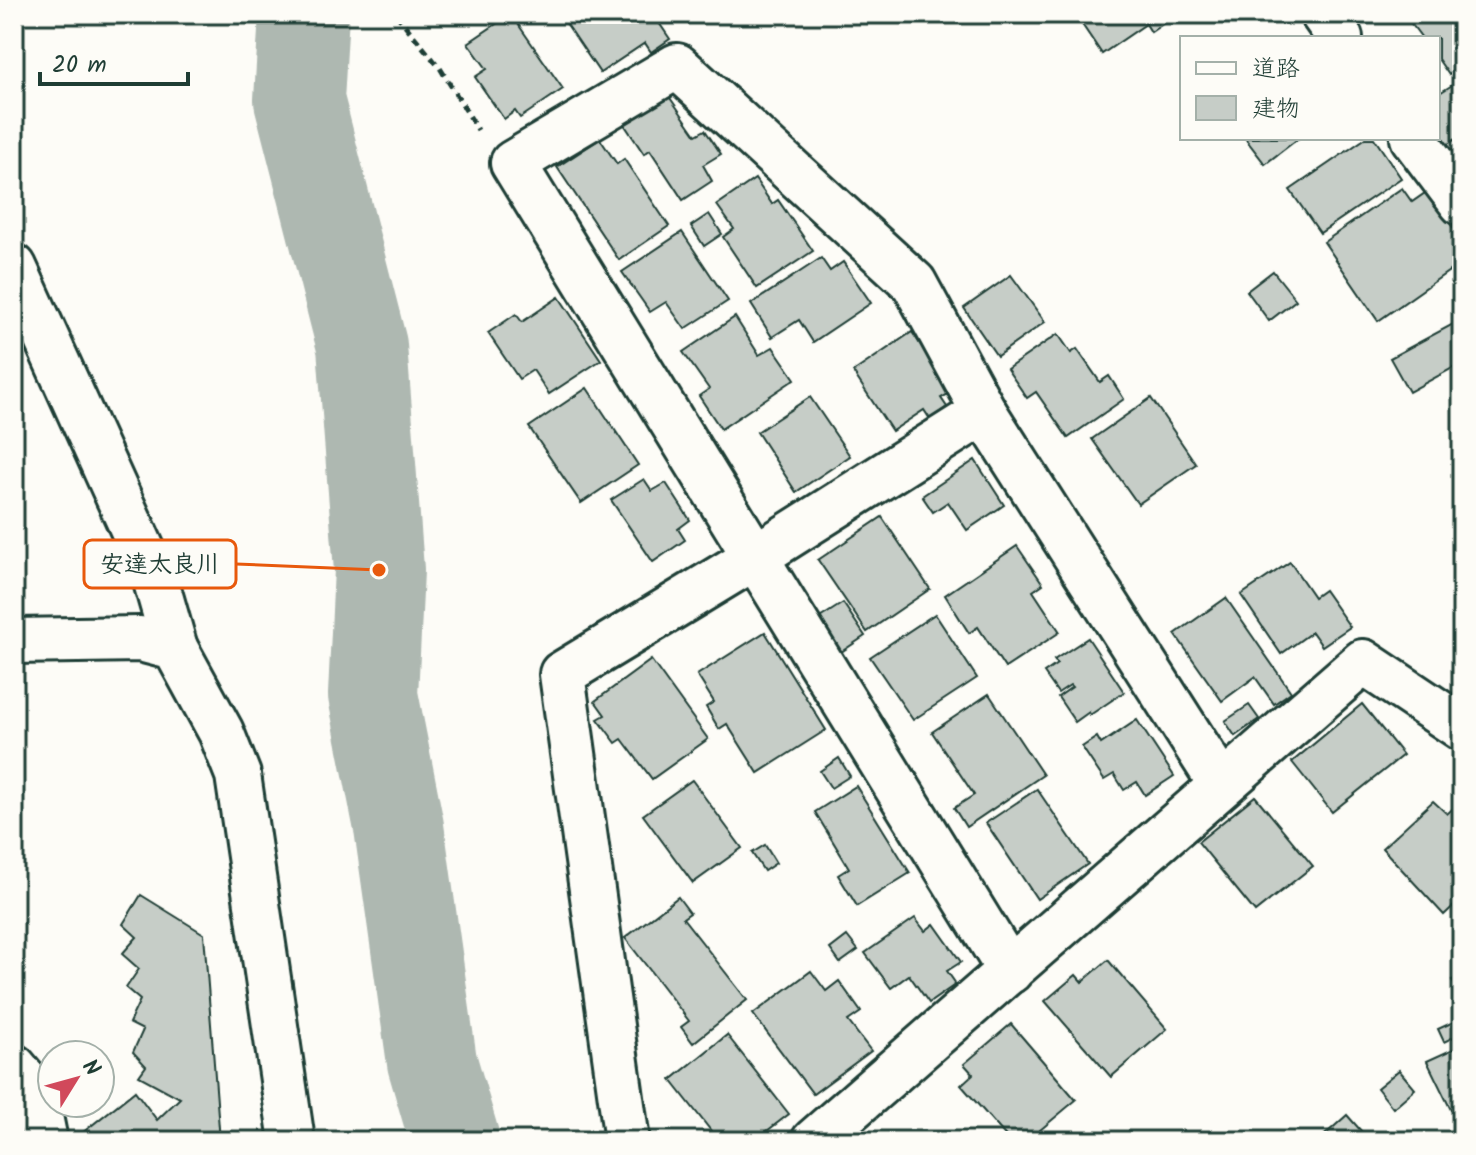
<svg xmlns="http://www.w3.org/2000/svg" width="1476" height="1155" font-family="Kalam,'Klee One',sans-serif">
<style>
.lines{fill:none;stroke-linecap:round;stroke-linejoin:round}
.river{stroke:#aeb8b1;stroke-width:90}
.building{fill:#c6cdc7;stroke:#1f3d34;stroke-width:2}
.minor-casing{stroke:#1f3d34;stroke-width:50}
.path{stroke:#1f3d34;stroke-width:5;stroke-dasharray:8 6;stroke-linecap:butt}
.minor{stroke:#fdfcf7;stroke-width:44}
.leader{fill:none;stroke:#e8590c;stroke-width:3}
.callout-dot{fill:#e8590c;stroke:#fdfcf7;stroke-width:3}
.callout{fill:#fdfcf7;stroke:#e8590c;stroke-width:3}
.callout-label{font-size:24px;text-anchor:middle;font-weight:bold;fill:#1f3d34}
</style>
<rect width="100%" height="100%" fill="#fdfcf7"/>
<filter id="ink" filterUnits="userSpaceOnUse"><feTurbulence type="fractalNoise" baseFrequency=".0125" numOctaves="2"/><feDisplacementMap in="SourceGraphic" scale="16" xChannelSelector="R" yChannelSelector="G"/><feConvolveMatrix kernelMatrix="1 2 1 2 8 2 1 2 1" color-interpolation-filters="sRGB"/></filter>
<g filter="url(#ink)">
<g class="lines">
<polyline class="river" points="304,14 299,100 362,346 379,570 373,695 399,827 432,1062 455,1141"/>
</g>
<g class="building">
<polygon points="511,14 563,89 520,118 515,111 504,119 475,77 487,69 468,43"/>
<polygon points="560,14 653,14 670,39 651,52 645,43 600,73"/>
<polygon points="1075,14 1167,14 1170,19 1151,32 1146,24 1102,54"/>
<polygon points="1404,14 1462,14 1462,65 1449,75 1438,59 1438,38 1422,38"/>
<polygon points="1462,79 1462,135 1440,149 1438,94"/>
<polygon points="668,95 696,135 705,130 721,154 703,165 712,181 683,200 650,150 644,154 624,124"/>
<polygon points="1245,138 1299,138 1265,164"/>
<polygon points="1366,138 1374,138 1401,178 1320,233 1290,190"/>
<polygon points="600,139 617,164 624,159 669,226 619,260 557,167"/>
<polygon points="755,179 772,204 778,200 813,251 757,288 723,237 734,229 717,205"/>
<polygon points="1402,188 1412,202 1428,191 1462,241 1462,262 1378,321 1324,242"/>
<polygon points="709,214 722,234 704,246 691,226"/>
<polygon points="682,232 728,301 685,329 666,302 650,312 622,272"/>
<polygon points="821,258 830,271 843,262 871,303 813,342 799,320 772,337 751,304"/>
<polygon points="1273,271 1296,300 1269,321 1247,291"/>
<polygon points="1011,275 1045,322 997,356 964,308"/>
<polygon points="559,297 601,360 549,394 533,370 519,379 488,333 516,314 522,322"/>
<polygon points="735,317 759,355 773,347 795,379 721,429 699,396 709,389 683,352"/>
<polygon points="1455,323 1462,336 1462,363 1409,392 1390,358"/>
<polygon points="912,332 952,392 941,398 947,407 930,419 924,410 892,431 853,372"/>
<polygon points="1058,334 1071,353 1077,349 1100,382 1109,376 1124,399 1068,438 1036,392 1027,398 1007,369"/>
<polygon points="587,388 638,465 581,503 529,427"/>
<polygon points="810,397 850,456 796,492 757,432"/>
<polygon points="1151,398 1196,464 1138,504 1092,439"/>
<polygon points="975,460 1004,505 967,530 948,502 933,512 922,496"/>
<polygon points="644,479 652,491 666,483 690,520 678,529 685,540 653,562 611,500"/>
<polygon points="882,517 930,589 867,632 818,560"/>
<polygon points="1017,546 1043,584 1033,591 1060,632 1005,668 978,627 969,633 945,595"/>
<polygon points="1290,562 1314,597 1324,590 1350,627 1322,646 1312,632 1281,654 1241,595"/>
<polygon points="1226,598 1291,692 1274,704 1255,677 1222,701 1175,634"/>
<polygon points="843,603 865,636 838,654 815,621"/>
<polygon points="935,614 977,678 913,720 870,657"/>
<polygon points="765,632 826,730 758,773 727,724 719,729 706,707 714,702 697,675"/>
<polygon points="1088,638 1124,692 1090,715 1089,712 1075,722 1058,697 1072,687 1070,685 1058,693 1044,673 1057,664 1054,660"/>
<polygon points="651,660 708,739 652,779 622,739 616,743 598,719 605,715 595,701"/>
<polygon points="989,694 1043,775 966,827 954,808 974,795 932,732"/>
<polygon points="1362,704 1403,755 1332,812 1292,762"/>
<polygon points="1249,705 1259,719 1235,736 1225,721"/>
<polygon points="1137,720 1174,776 1145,795 1137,782 1124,790 1114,774 1104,780 1082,747 1097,737 1101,744"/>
<polygon points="839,758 850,776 831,788 820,771"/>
<polygon points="692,780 742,848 693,883 643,815"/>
<polygon points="856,786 910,873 857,906 838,875 849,868 815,812"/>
<polygon points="1037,789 1088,864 1037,899 986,823"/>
<polygon points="1255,796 1313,866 1255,912 1198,842"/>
<polygon points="1433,801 1447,814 1458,804 1462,808 1462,898 1444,915 1382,848"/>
<polygon points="765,845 776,863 764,871 752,853"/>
<polygon points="141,895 204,934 220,1141 87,1141 81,1134 135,1091 157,1120 180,1098 139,1076 146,1066 133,1052 143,1030 129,1023 140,1000 126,988 139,969 122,954 137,937 123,924"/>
<polygon points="678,897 690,913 683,918 747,1000 693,1043 681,1027 689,1021 625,938"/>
<polygon points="915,918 925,931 934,924 961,962 947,971 956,984 929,1003 909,975 891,988 865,953"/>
<polygon points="847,936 858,950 840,963 830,949"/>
<polygon points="1108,960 1167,1029 1111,1077 1045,1001 1076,975 1082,982"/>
<polygon points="811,971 826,991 839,981 861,1012 848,1021 871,1051 813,1094 753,1014"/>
<polygon points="1462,975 1462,1002 1452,980"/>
<polygon points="1458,1020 1462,1033 1444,1042 1438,1029"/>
<polygon points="1011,1024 1076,1100 1027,1141 1010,1141 961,1085 973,1074 964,1064"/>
<polygon points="727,1035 789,1114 754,1141 719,1141 671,1080"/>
<polygon points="1462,1045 1462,1105 1451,1110 1427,1061"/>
<polygon points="1399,1070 1415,1089 1393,1108 1377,1088"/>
<polygon points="1347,1115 1370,1141 1318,1141"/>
</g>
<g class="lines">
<defs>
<g id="minor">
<polyline points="1323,14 1340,38"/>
<polyline points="1413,138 1462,203"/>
<polyline points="14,267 155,578 175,648"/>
<polyline points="14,641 140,639 175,648 221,732 238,775 292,1141"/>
<polyline points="1010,971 513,163 677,66 914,283 984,412 1221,784"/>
<polyline points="14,1067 35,1092 45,1141"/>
<polyline points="627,1141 562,674 755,557 984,412"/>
<polyline points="814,1141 1363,662 1462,728"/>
</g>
</defs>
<use href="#minor" class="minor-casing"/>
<polyline class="path" points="396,14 440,68 478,130"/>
<use href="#minor" class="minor"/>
</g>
</g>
<path class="leader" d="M379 570L236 564"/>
<circle class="callout-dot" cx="379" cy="570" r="8"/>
<rect class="callout" x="84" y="540" width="152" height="48" rx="8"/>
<g class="callout-label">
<text x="160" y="572">安達太良川</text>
</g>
<rect width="1476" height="1155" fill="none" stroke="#fdfcf7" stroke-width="48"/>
<rect x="24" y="24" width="1428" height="1107" fill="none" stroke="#1f3d34" stroke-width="3" filter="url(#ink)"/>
<rect x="1180" y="36" width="260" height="104" fill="#fdfcf7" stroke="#a4b0a9" stroke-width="2"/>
<rect x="1196" y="62" width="40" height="12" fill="#fdfcf7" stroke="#a4b0a9" stroke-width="2"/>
<text x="1252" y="76" font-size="24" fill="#1f3d34">道路</text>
<rect x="1196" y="96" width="40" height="24" fill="#c6cdc7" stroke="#a4b0a9" stroke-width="2"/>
<text x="1252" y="116" font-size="24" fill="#1f3d34">建物</text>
<g transform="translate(76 1079) rotate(53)"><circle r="38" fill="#fdfcf7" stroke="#a4b0a9" stroke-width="2"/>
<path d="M0-6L14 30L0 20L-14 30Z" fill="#d1495b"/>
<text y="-12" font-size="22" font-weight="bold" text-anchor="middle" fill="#1f3d34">N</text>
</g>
<path d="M40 72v12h148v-12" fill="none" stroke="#1f3d34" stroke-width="4"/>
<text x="52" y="72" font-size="24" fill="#1f3d34" stroke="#fdfcf7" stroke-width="6" paint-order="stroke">20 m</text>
</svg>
